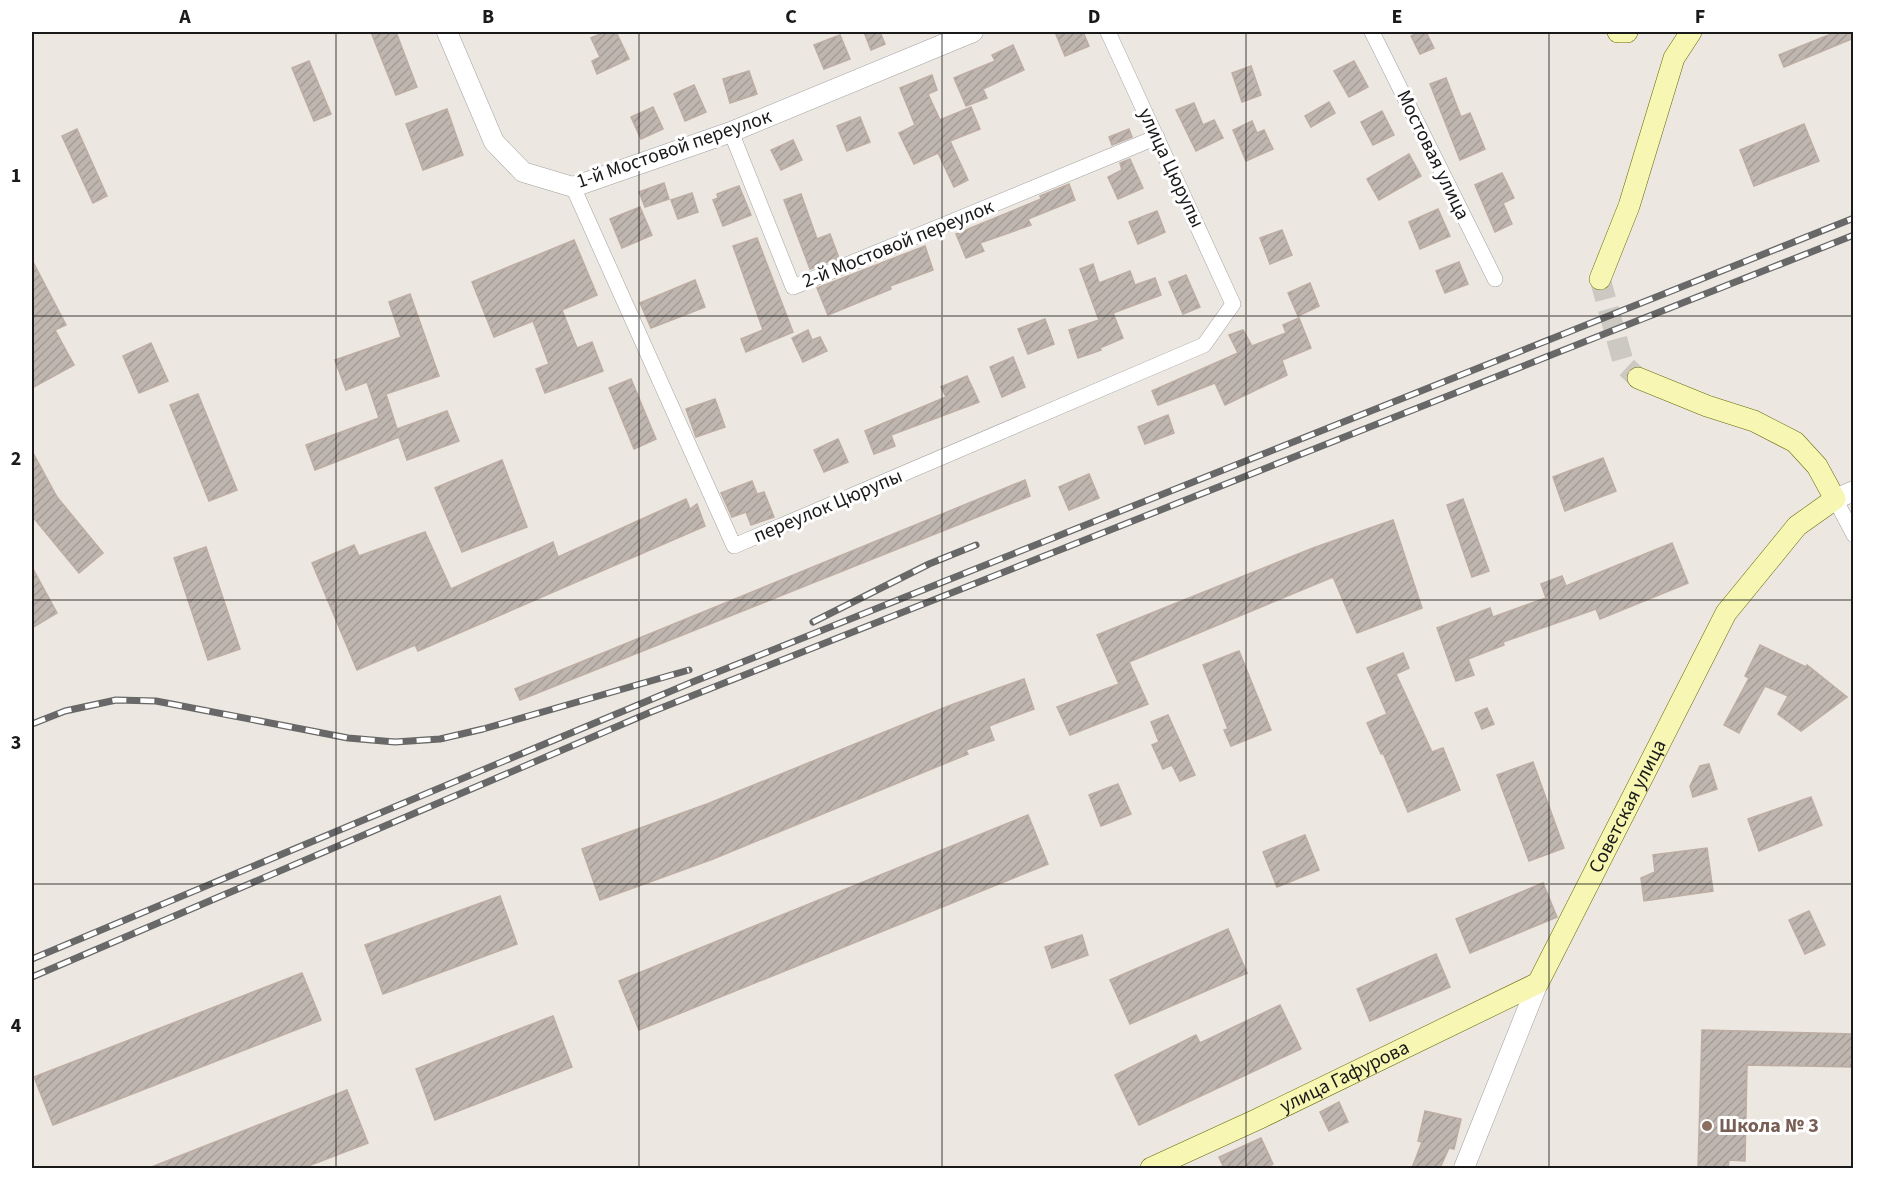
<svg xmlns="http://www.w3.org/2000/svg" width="1885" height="1200" font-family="'Source Sans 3',sans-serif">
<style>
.building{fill:url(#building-hatch);stroke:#bdada3;stroke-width:1.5}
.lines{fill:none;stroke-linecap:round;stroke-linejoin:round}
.secondary-tunnel{stroke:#ccc8c2;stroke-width:21;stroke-dasharray:21 10;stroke-linecap:butt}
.minor-casing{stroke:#a1a1a1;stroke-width:16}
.tertiary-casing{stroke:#a1a1a1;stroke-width:21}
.secondary-casing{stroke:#666b08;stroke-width:22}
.minor{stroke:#fff;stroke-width:15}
.tertiary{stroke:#fff;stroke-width:20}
.secondary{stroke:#f7f6b3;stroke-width:21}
.rail-casing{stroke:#686868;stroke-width:7}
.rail{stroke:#fff;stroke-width:4.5;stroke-dasharray:14;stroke-linecap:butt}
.grid{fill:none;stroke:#1a1a1a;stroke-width:1.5;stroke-opacity:0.55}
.education-dot{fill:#8d6e63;stroke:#fff;stroke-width:2}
.labels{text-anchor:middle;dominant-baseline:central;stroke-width:6;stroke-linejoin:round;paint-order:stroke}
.street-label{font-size:20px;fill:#1a1a1a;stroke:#fff}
.education-label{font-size:20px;font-weight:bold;fill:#785e54;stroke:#fff;text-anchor:start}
.neatline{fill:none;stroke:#1a1a1a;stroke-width:2}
.grid-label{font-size:20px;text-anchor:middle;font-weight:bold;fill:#1a1a1a}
</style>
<defs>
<pattern id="building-hatch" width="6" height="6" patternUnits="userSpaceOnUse" patternTransform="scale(1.5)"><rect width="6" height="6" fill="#c0b6b0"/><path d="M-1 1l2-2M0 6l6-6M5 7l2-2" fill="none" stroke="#a49c97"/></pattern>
</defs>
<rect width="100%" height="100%" fill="#ece7e0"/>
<g class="building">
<polygon points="371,32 396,32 417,87 396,95"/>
<polygon points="605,32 616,32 629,59 597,74 592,61 600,57 591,38"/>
<polygon points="864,32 880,32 885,44 871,50"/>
<polygon points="1055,32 1083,32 1089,46 1065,56"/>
<polygon points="1421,32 1426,32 1434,48 1420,54 1411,36"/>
<polygon points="1836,32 1854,32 1854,38 1784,67 1779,55"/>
<polygon points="840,35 850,59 824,69 814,45"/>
<polygon points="1013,45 1024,70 983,89 987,98 966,106 954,78 995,61 992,55"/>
<polygon points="309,61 331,114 314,121 292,68"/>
<polygon points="1354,61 1368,87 1349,97 1334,71"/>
<polygon points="1251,66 1261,95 1242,102 1232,73"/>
<polygon points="749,71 757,94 730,103 723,79"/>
<polygon points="932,75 937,90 928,94 940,120 971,107 980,129 950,141 968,180 954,187 938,153 914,164 899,133 915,125 900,88"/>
<polygon points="1446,78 1461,117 1470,113 1485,149 1460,160 1430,84"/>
<polygon points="694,85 706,112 685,121 674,94"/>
<polygon points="1329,102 1335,113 1311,127 1305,116"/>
<polygon points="1194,103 1203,125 1214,120 1223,138 1196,151 1176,110"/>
<polygon points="653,107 663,129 641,139 631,117"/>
<polygon points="447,109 463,155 423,170 406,124"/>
<polygon points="1382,111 1394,135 1373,145 1361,122"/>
<polygon points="860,117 870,142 847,151 837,126"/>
<polygon points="1252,121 1257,133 1264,130 1273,149 1246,161 1233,130"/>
<polygon points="1804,124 1819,161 1754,186 1740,150"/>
<polygon points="77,129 107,196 93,203 62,136"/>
<polygon points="1129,129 1132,137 1112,145 1109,137"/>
<polygon points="793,140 802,160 781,170 771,150"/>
<polygon points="1409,154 1421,176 1379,200 1367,179"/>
<polygon points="1130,159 1143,188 1118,199 1108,177 1122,170 1120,163"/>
<polygon points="1502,173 1514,198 1503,203 1512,224 1495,232 1475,185"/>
<polygon points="664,183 669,199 645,207 639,192"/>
<polygon points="1069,184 1075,200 1028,219 1031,225 980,243 984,251 966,258 956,234 1041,199 1040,196"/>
<polygon points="739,186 751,215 723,226 713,200 718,198 717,194"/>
<polygon points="692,193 698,212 678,219 671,200"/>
<polygon points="801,194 817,239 830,234 839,258 810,269 784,200"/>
<polygon points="640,207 652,235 622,248 610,219"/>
<polygon points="1438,209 1450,236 1420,249 1409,222"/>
<polygon points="1157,211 1165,232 1138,244 1129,222"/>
<polygon points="1282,230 1292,255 1270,264 1260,238"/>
<polygon points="757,238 793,332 746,352 741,339 763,330 733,246"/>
<polygon points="574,240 597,295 562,310 577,348 592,342 603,371 545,393 536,369 549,364 533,321 494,337 472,282"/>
<polygon points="925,246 933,270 890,286 891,289 828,315 817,288"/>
<polygon points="32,260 66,325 55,330 74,365 32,388"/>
<polygon points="1459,262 1468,284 1445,293 1436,271"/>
<polygon points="1093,264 1099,283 1130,271 1135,285 1155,278 1161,295 1113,313 1123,338 1100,348 1101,350 1078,358 1069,330 1099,320 1080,269"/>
<polygon points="1186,275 1200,307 1183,314 1169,282"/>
<polygon points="695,280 705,307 651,328 640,303"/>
<polygon points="1310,283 1319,306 1298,316 1288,293"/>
<polygon points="410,294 439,376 386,394 397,429 447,411 459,441 407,460 399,437 315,470 306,445 379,418 367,382 346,390 335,360 401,337 389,302"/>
<polygon points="1299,318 1311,348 1282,360 1287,375 1225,405 1215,383 1158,405 1152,391 1238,353 1229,335 1243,330 1252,346 1286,333 1283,325"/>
<polygon points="1045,319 1054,344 1028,354 1018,329"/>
<polygon points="808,330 812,340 820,337 827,351 803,362 792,338"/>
<polygon points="151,343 168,381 139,393 123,356"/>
<polygon points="1013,357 1025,387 1002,397 990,367"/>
<polygon points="967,376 979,402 891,435 895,446 874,454 865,431 946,397 941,387"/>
<polygon points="631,379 656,439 634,449 609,388"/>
<polygon points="198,394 237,490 209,501 170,405"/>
<polygon points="715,399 725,427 696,437 686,409"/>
<polygon points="1168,415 1174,433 1145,444 1138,427"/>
<polygon points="838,439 848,462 824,472 814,450"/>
<polygon points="32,451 57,497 103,553 79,573 32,516"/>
<polygon points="1603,458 1616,491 1565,511 1553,477"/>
<polygon points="502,460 527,527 462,552 435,488"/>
<polygon points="1089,474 1099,498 1069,510 1059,487"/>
<polygon points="1025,480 1030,496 520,700 515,689"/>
<polygon points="752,481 757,494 764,492 774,517 751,525 746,512 732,517 721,493"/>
<polygon points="686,499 690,509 697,504 705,526 418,651 415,645 357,670 312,563 354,545 359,556 425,532 451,589 553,542 558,557"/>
<polygon points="1463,499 1489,571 1472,577 1447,505"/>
<polygon points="1393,520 1422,608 1357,633 1333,577 1129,662 1148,704 1070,735 1057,707 1119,684 1097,635 1313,548"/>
<polygon points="1672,543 1688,583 1600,619 1596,609 1503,642 1504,645 1468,659 1474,675 1456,681 1437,628 1490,608 1493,617 1546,598 1541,584 1562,576 1566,586"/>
<polygon points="206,547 240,649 208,660 174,558"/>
<polygon points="32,567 57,613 32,628"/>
<polygon points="1760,645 1806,667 1807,665 1847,697 1801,731 1778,714 1788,696 1765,686 1739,733 1724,725 1749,678 1745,676"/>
<polygon points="1239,651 1271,730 1231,746 1224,730 1228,729 1203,665"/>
<polygon points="1403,653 1409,668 1396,674 1432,752 1443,748 1460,790 1408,812 1383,753 1381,754 1367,723 1387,714 1367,668"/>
<polygon points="1024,679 1034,709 989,726 994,740 966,750 968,754 713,859 600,900 582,849 707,804 951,705"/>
<polygon points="1487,708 1494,724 1482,729 1475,713"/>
<polygon points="1168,715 1195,775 1180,781 1172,765 1163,769 1152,745 1159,742 1151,722"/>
<polygon points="1533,762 1564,848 1529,861 1497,775"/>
<polygon points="1709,764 1717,789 1693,797 1690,786 1700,766"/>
<polygon points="1118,784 1131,814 1101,826 1089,795"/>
<polygon points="1811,797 1822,825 1759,851 1748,819"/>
<polygon points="1028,815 1048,864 639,1030 619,981"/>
<polygon points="1305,835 1319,870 1277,887 1263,852"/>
<polygon points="1707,848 1713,891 1644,901 1641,878 1655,872 1653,855"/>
<polygon points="1543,883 1557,917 1470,953 1456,919"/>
<polygon points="500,896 517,944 383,994 365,945"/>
<polygon points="1809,911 1825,945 1805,954 1789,920"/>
<polygon points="1228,929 1247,973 1130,1024 1110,980"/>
<polygon points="1082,935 1088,955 1052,968 1045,947"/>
<polygon points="1436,954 1450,987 1370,1021 1357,989"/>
<polygon points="302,973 321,1020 53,1125 34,1077"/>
<polygon points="1280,1005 1301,1049 1139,1125 1115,1075 1196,1035 1200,1043"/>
<polygon points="553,1016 572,1067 435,1120 416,1069"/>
<polygon points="1702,1030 1853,1034 1852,1067 1747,1065 1745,1161 1729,1160 1728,1168 1698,1168"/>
<polygon points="347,1090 368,1143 303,1168 149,1168"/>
<polygon points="1339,1102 1348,1122 1329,1131 1320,1112"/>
<polygon points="1425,1111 1461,1119 1454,1149 1449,1148 1440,1168 1412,1168 1422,1142 1418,1141"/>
<polygon points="1261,1138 1273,1164 1264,1168 1224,1168 1219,1157"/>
</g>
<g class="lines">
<polyline class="secondary-tunnel" points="1600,279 1624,365 1638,378"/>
<defs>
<g id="minor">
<polyline points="1372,32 1495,279"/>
<polyline points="731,132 793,287 1157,137"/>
<polyline points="573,187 734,546 1204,345 1233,304 1108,32"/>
<polyline points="1835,499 1854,535"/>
</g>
<g id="tertiary">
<polyline points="447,32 494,142 523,172 573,187 731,132 973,32"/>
<polyline points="1835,499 1854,491"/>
<polyline points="1464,1168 1538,983"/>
</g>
<g id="secondary">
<polyline points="1618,32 1627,32"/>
<polyline points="1600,279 1629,206 1674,58 1691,32"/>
<path id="s1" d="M1151,1168L1258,1119L1538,983L1726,613L1797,526L1835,499L1817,466L1795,442L1754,421L1707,406L1638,378"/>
</g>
</defs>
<use href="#minor" class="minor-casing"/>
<use href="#tertiary" class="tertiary-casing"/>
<use href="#secondary" class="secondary-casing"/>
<use href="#minor" class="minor"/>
<use href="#tertiary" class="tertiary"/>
<use href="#secondary" class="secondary"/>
<defs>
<g id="rail">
<polyline points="813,622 929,564 976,545"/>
<polyline points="32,724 65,711 116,700 156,701 348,738 395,742 440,739 483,729 689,670"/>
<polyline points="32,959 695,681 1854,218"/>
<polyline points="32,977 651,712 1854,235"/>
</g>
</defs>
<use href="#rail" class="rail-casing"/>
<use href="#rail" class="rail"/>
</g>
<path class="grid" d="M336,32V1168M639,32V1168M942,32V1168M1246,32V1168M1549,32V1168M32,316H1854M32,600H1854M32,884H1854"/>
<circle class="education-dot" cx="1707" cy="1126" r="6"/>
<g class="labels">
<g class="street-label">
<text transform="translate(674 149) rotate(-19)">1-й Мостовой переулок</text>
<text transform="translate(1433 155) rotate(64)">Мостовая улица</text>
<text transform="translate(1171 168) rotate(65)">улица Цюрупы</text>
<text transform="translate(898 244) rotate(-22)">2-й Мостовой переулок</text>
<text transform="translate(828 506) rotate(-23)">переулок Цюрупы</text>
<text stroke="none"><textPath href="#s1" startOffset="627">Советская улица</textPath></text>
<text stroke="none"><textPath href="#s1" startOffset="214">улица Гафурова</textPath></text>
</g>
<g class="education-label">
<text x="1719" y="1126">Школа № 3</text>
</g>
</g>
<rect width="1885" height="1200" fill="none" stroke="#ffffff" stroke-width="66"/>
<rect x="33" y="33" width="1819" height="1134" class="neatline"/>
<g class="grid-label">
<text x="185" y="23">A</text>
<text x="488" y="23">B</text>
<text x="791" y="23">C</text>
<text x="1094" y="23">D</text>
<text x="1397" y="23">E</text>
<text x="1700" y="23">F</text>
<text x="16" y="182">1</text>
<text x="16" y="465">2</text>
<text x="16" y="749">3</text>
<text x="16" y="1032">4</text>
</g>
</svg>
